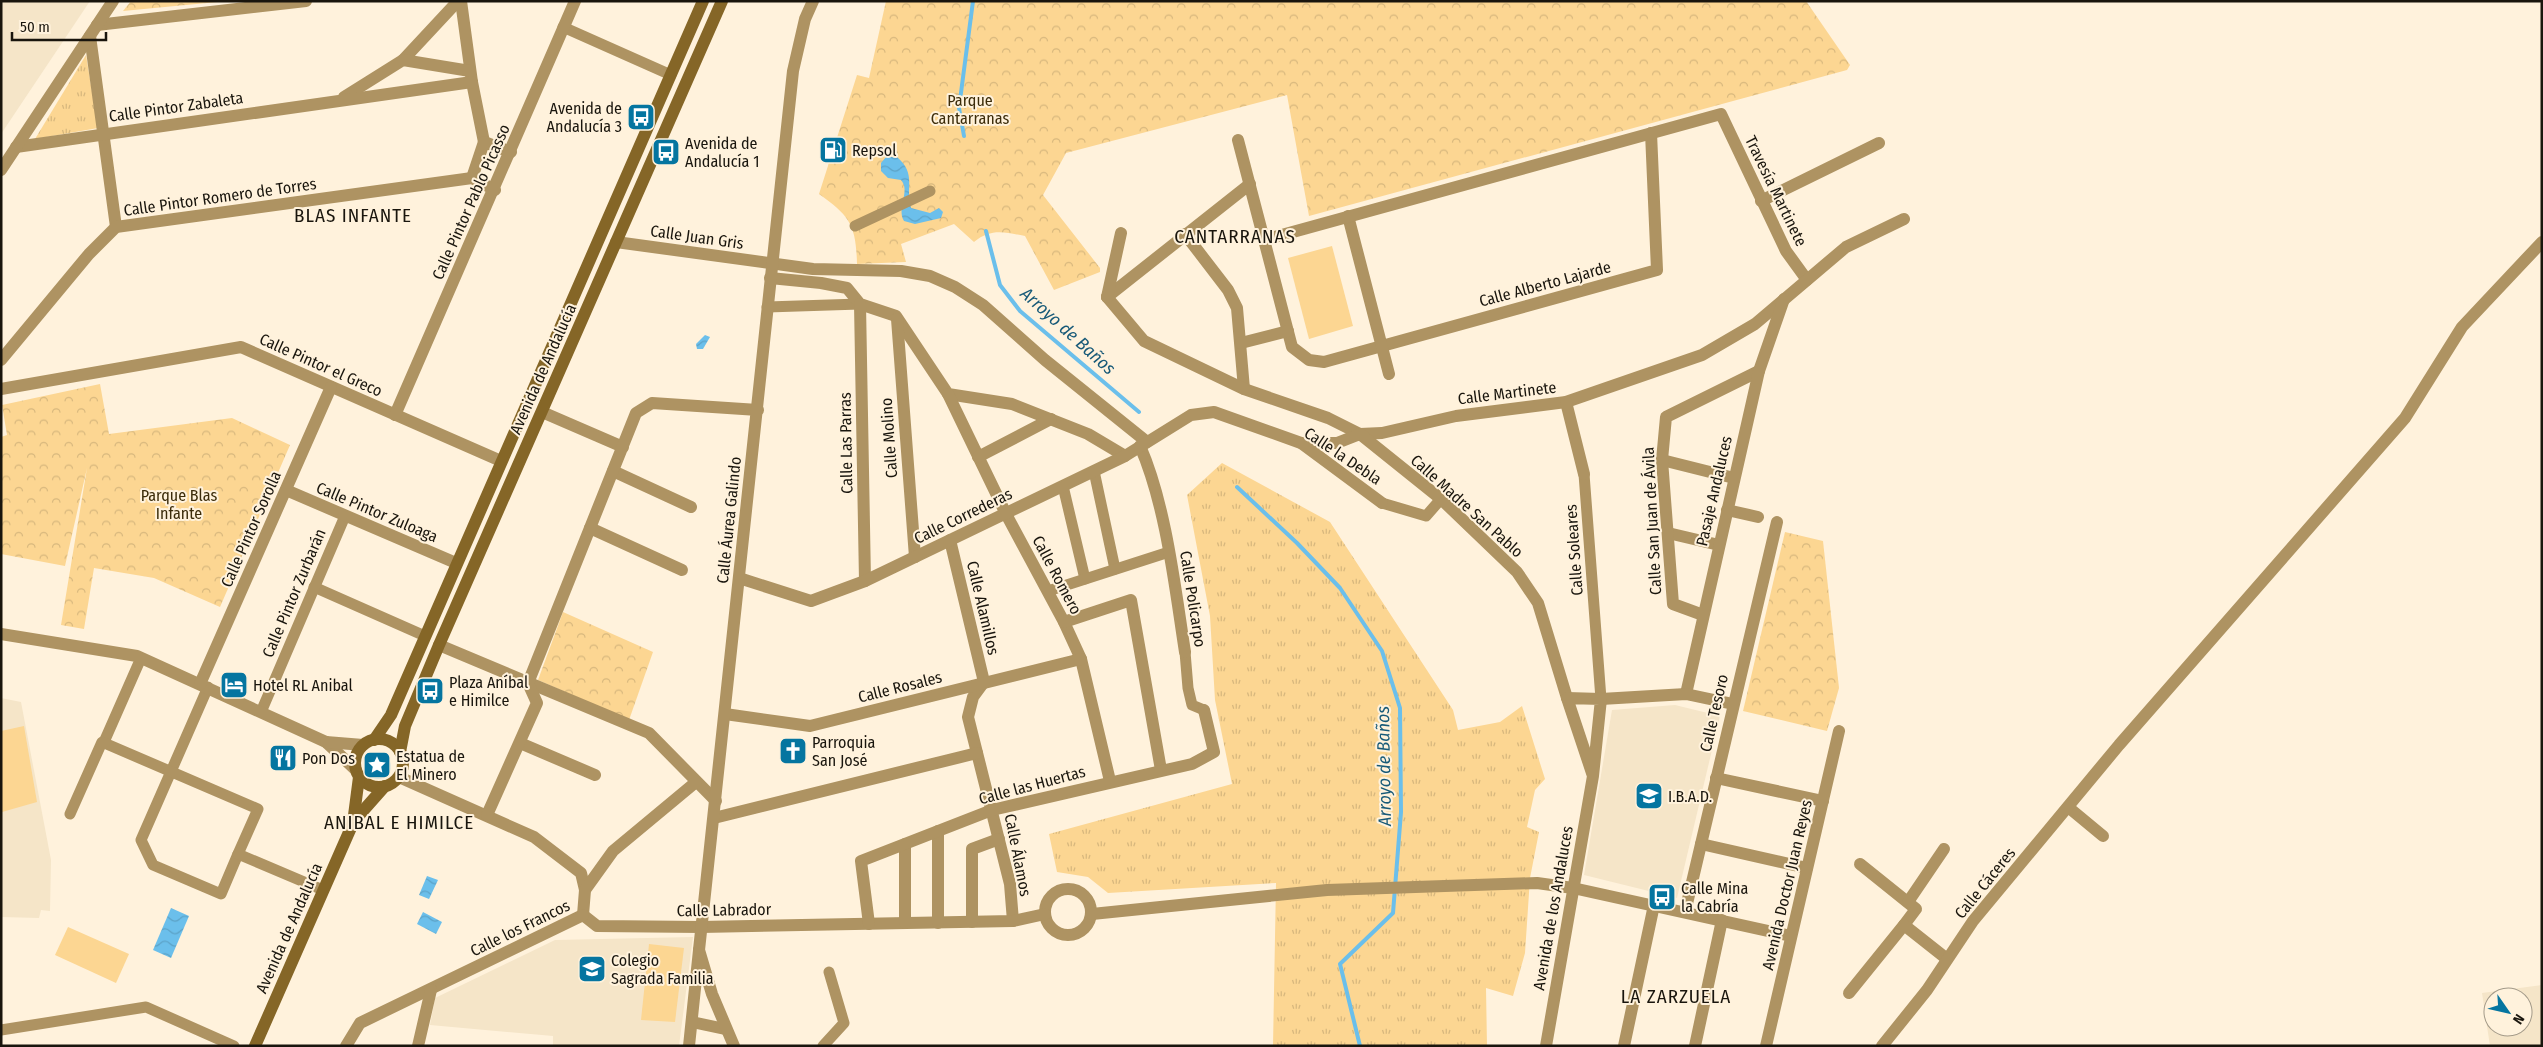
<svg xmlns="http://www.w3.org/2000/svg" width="2543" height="1047" font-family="'Fira Sans Condensed',sans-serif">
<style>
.built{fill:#f5e5c8;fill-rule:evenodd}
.grass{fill:url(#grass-tufts)}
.forest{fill:url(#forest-crowns)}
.garden{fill:#fcd692}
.water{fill:url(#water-waves)}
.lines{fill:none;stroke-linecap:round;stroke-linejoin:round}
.stream{stroke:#6bbfeb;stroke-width:4}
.pedestrian{stroke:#ae9362;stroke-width:11}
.minor{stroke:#ae9362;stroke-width:12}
.tertiary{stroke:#ae9362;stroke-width:12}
.secondary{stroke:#856627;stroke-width:12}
.labels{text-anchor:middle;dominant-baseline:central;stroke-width:4;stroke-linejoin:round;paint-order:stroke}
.park-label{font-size:16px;fill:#3c2c0a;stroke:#fff2dc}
.street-label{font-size:16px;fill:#19150d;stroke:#fff2dc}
.poi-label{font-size:16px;fill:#19150d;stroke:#fff2dc;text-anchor:start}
.water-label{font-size:18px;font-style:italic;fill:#185a78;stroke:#fff2dc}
.quarter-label{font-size:19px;letter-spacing:1px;fill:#19150d;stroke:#fff2dc}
</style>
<defs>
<pattern id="grass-tufts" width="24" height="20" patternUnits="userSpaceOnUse" patternTransform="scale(1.25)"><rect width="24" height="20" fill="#fcd692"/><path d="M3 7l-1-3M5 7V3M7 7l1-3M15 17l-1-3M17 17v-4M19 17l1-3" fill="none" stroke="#d7b77d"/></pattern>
<pattern id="forest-crowns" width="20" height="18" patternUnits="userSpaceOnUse" patternTransform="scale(1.25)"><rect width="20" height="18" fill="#fcd692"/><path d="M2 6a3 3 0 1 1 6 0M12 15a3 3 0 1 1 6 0" fill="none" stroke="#d7b77d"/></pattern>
<pattern id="water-waves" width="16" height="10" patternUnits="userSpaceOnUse" patternTransform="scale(1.25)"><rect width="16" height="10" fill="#6bbfeb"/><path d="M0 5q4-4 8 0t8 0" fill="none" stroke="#5ca3c8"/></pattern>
</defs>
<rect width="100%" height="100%" fill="#fff2dc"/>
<g class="built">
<polygon points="1,1 90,1 1,134"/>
<polygon points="1,698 21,702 51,860 50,911 41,910 39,918 1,917"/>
<polygon points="1675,705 1720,716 1677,898 1584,875 1612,710"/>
<polygon points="693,937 679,1046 553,1046 553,1036 430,1025 435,998 555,940"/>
<path d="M2542,985V1046H2490L2482,993ZM2493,997H2523V1027H2493Z"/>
</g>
<g class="grass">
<polygon points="86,55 98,128 35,139"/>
<polygon points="1222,463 1330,522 1453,710 1458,730 1500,722 1522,706 1545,779 1535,790 1527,827 1539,832 1530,878 1525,953 1513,996 1486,988 1487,1046 1273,1046 1276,883 1108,893 1088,877 1057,872 1049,834 1232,784 1215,700 1210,616 1187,495"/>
</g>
<g class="forest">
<polygon points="131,1 228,1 123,11"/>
<path d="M886,1H1806L1850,65L1847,70L1309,216L1287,95L1066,153L1043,195L1100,268V272L1054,290L1025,236C1004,232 991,228 974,242L954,224L901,244L906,262L857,264C856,225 850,216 819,194L857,75L869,78Z"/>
<polygon points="100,384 109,434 232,418 290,445 220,607 154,578 94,568 84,629 61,625 87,468 65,566 1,554 1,437 7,435 2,405"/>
<polygon points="1785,532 1823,541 1839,688 1827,731 1743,711"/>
<polygon points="563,612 653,652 629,720 538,680"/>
</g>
<g class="garden">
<polygon points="1332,246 1353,326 1309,339 1288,258"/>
<polygon points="24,726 37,802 2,812 1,731"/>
<polygon points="68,927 129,954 116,983 55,955"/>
<polygon points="649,944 684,948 675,1022 641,1020"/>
</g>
<g class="water">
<path d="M886,157H897C917,174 905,188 911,208L930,213L939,208L943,212L941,218L915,224L904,221C896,208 911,191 901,180L888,178L881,171V163Z"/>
<polygon points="705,335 710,337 703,349 697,349 696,344"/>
<circle cx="378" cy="766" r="13"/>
<polygon points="427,876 438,880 429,899 419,895"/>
<polygon points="171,908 189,916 171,958 153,950"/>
<polygon points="423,912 442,922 436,934 417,924"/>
</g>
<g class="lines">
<g class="stream">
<polyline points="964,136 959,108 973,1"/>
<polyline points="986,231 1000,285 1020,311 1139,412"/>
<polyline points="1237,487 1297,543 1340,588 1382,651 1400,708 1401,812 1393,913 1340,964 1360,1046"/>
</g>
<g class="pedestrian">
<polyline points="563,27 671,75"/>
<polyline points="855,226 930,191"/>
<polyline points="767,307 860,304"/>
<polyline points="1094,471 1115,569"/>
<polyline points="1584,474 1601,699"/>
<polyline points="1063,486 1085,579"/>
<polyline points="1382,503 1426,516 1441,499"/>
<polyline points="314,587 425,636"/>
<polyline points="1048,591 1169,552"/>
<polyline points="1185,652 1188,688 1192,705 1204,710"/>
<polyline points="208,687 141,840 153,865 221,894 238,854"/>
<polyline points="261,712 345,516"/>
<polyline points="104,742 141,658"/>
<polyline points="70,814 102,742 258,809 238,854 323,890"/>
<polyline points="1,1030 146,1007 234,1046"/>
<polyline points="823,1046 844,1023 829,972"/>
</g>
<g class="minor">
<polyline points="461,1 472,82 484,142"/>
<polyline points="97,25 306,1"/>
<polyline points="90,36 116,227"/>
<polyline points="403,60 458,1"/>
<polyline points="344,97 403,60 470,71"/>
<polyline points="1238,140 1292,347 1309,360 1324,362 1657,270 1651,133"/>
<polyline points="16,147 472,82"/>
<polyline points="495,190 472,178 484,142 511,152"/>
<polyline points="1761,201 1879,143"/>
<polyline points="1348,216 1389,374"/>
<polyline points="1185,234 1228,290 1237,308 1244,389"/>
<polyline points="1264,240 1721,114 1786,251 1807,280"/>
<polyline points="616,242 813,269 901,271 930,276 955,287 983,305 1045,360 1147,442"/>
<polyline points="770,278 821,283 847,288 860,304 896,316 948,394 1012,404 1088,434 1125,456"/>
<polyline points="1107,297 1144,341 1244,389 1328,418 1360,434 1382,433 1456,416 1566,402 1702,355 1755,324 1846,247 1904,219"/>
<polyline points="1107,297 1250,184"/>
<polyline points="1107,297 1121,233"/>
<polyline points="860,304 865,581"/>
<polyline points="897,319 915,557"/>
<polyline points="1241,343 1288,331"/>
<polyline points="1,360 89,254 116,227 472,178"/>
<polyline points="1,389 241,347 501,461"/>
<polyline points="948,394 1006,514 1064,622 1081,659 1110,781"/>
<polyline points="1566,402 1584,474"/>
<polyline points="542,412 623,447"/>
<polyline points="395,415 575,1"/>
<polyline points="1301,443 1337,443 1360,434 1441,499 1517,572 1538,603 1567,698"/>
<path d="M1140,446C1166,505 1175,588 1185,652"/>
<polyline points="978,457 1051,419"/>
<polyline points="1662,460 1734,478"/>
<polyline points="613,471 691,507"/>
<polyline points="286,490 456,563"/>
<polyline points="1727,510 1758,517"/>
<polyline points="590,528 682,570"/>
<polyline points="1668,533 1719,545"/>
<polyline points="950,540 984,682 973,697 968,717 1010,884 1013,921"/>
<polyline points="739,578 811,601 865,581 1125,456 1191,415 1214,412 1301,443 1382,503"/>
<polyline points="1703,615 1673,604 1662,460 1666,417 1759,371"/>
<polyline points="1064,622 1131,600 1161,770"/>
<polyline points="1,634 137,656 326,742 356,770"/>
<polyline points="439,645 649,733 716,801"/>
<polyline points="200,684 331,387"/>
<polyline points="1686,694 1759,371 1784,299"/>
<polyline points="1601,699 1686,694 1733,704"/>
<polyline points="725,714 810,726 1081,659"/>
<polyline points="326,742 363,745"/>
<polyline points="520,743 595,775"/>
<polyline points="399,777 534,837 581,873 585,890"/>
<polyline points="1716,778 1823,801"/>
<polyline points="2068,807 2103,836"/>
<polyline points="487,815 537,703 528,683 636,413 652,403 758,410"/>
<polyline points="714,818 977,753"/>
<polyline points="1701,844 1807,868"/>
<polyline points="1860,864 1916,909 1904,925"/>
<circle cx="1068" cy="912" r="23"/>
<polyline points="1908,902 1944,849"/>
<polyline points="1685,912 1777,522"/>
<polyline points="1092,914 1327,890 1537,883 1573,888 1791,936"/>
<polyline points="583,915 597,926 701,927 1013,921 1045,914"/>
<polyline points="583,915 585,890 613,851 696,782"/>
<polyline points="972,922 972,849 999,839"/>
<polyline points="905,923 905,844"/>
<polyline points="938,923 938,831"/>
<polyline points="869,924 861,861 992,810 1192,764 1214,752 1204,710"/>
<polyline points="1849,993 1904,925 1947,959"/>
<polyline points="692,1022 725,1029"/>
<polyline points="346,1046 360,1023 583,915"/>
<polyline points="418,1046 431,990"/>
<polyline points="689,1046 699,950"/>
<polyline points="1546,1046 1593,776 1601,699 1567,698 1593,776"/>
<polyline points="1624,1046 1654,905"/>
<polyline points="1695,1046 1722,920"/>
<polyline points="1766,1046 1839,731"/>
<polyline points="1882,1046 1927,990 1973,921 2119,745 2405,418 2462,327 2542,242"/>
</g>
<g class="tertiary">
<polyline points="1,170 113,1"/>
<polyline points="734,1046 712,994 699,950 793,71 805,19 813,1"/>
</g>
<g class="secondary">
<circle cx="379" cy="763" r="24"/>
<polyline points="374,740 391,715 703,1"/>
<polyline points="400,752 405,726 439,645 722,1"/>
<polyline points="354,821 385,786"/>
<polyline points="255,1046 353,823 359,777"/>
</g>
</g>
<defs>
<symbol id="bus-square" viewBox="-11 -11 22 22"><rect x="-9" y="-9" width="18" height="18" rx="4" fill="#0575a0" stroke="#fff2dc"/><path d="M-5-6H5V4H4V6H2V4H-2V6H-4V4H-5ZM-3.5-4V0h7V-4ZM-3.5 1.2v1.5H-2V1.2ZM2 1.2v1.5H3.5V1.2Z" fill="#fff"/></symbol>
<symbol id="fuel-square" viewBox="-11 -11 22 22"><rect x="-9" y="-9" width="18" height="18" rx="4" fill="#0575a0" stroke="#fff2dc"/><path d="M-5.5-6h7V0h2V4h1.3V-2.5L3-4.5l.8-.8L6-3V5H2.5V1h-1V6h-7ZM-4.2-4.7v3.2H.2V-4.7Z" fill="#fff"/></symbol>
<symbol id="hotel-square" viewBox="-11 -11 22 22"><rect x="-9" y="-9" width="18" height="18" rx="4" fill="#0575a0" stroke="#fff2dc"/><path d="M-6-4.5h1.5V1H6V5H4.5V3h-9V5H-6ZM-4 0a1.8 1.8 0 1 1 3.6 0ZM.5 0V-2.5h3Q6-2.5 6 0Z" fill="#fff"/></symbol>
<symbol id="church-square" viewBox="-11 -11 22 22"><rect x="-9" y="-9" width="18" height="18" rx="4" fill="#0575a0" stroke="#fff2dc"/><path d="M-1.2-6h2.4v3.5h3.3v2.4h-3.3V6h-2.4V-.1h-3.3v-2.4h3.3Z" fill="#fff"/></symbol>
<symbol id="restaurant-square" viewBox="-11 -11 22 22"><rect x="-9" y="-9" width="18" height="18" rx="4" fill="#0575a0" stroke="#fff2dc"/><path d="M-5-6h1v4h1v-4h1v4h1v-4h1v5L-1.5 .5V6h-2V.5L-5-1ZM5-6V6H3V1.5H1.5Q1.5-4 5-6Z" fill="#fff"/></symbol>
<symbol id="sight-square" viewBox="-11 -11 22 22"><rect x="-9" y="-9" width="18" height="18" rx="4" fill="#0575a0" stroke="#fff2dc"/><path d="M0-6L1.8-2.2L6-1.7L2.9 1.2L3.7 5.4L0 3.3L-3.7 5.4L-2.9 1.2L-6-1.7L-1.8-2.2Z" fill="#fff"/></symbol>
<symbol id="school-square" viewBox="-11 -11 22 22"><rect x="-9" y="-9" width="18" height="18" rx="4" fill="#0575a0" stroke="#fff2dc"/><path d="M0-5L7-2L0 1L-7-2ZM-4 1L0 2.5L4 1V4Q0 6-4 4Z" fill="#fff"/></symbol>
</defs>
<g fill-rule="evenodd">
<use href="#bus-square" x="625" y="101" width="32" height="32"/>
<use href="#fuel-square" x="817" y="134" width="32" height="32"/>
<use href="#bus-square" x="650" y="136" width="32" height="32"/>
<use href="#hotel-square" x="218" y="669" width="32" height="32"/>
<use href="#bus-square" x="414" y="675" width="32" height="32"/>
<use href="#church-square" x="777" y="735" width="32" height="32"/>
<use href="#restaurant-square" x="267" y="742" width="32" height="32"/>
<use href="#sight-square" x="361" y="749" width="32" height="32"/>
<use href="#school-square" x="1633" y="780" width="32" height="32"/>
<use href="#bus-square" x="1646" y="881" width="32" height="32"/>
<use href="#school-square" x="576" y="953" width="32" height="32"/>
</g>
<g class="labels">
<g class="park-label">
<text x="970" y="100">Parque<tspan x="970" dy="18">Cantarranas</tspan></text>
<text x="179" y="495">Parque Blas<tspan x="179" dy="18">Infante</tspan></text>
</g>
<g class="street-label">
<text transform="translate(176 107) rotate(-8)">Calle Pintor Zabaleta</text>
<text transform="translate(1776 191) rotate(64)">Travesía Martinete</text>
<text transform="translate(220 197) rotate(-8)">Calle Pintor Romero de Torres</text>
<text transform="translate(471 202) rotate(-66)">Calle Pintor Pablo Picasso</text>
<text transform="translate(697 237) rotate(8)">Calle Juan Gris</text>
<text transform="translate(1545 284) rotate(-15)">Calle Alberto Lajarde</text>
<text transform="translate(321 365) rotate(24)">Calle Pintor el Greco</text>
<text transform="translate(543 369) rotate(-66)">Avenida de Andalucía</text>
<text transform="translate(1507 393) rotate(-7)">Calle Martinete</text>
<text transform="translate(889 438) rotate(-94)">Calle Molino</text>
<text transform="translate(846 443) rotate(-91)">Calle Las Parras</text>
<text transform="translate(1343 456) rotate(34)">Calle la Debla</text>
<text transform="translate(1714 491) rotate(-77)">Pasaje Andaluces</text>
<text transform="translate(1467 506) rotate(42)">Calle Madre San Pablo</text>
<text transform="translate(377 512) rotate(23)">Calle Pintor Zuloaga</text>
<text transform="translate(963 516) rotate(-26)">Calle Correderas</text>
<text transform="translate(729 520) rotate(-84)">Calle Áurea Galindo</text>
<text transform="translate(1652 521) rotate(-93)">Calle San Juan de Ávila</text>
<text transform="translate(251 529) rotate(-66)">Calle Pintor Sorolla</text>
<text transform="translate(1574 550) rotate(-94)">Calle Soleares</text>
<text transform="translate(1057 575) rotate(62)">Calle Romero</text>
<text transform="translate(294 593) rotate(-67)">Calle Pintor Zurbarán</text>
<text transform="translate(1193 599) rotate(81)">Calle Policarpo</text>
<text transform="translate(983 608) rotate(77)">Calle Alamillos</text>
<text transform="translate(900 687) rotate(-14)">Calle Rosales</text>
<text transform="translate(1714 713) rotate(-77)">Calle Tesoro</text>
<text transform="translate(1032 785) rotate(-15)">Calle las Huertas</text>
<text transform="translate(1018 855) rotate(79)">Calle Álamos</text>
<text transform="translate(1985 883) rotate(-51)">Calle Cáceres</text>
<text transform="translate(1787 885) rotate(-77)">Avenida Doctor Juan Reyes</text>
<text transform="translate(1553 908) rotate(-80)">Avenida de los Andaluces</text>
<text transform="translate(724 910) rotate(-1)">Calle Labrador</text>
<text transform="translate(289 928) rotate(-66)">Avenida de Andalucía</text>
<text transform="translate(520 928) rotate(-26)">Calle los Francos</text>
</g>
<g class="poi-label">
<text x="622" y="108" text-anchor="end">Avenida de<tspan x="622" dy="18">Andalucía 3</tspan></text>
<text x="685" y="143">Avenida de<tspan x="685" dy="18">Andalucía 1</tspan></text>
<text x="852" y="150">Repsol</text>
<text x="449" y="682">Plaza Aníbal<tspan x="449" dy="18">e Himilce</tspan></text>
<text x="253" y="685">Hotel RL Anibal</text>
<text x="812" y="742">Parroquia<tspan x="812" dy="18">San José</tspan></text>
<text x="396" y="756">Estatua de<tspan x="396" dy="18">El Minero</tspan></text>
<text x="302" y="758">Pon Dos</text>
<text x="1668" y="796">I.B.A.D.</text>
<text x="1681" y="888">Calle Mina<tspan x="1681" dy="18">la Cabría</tspan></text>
<text x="611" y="960">Colegio<tspan x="611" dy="18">Sagrada Familia</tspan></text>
</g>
<g class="water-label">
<text transform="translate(1068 331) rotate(42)">Arroyo de Baños</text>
<text transform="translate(1384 766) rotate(-91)">Arroyo de Baños</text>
</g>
<g class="quarter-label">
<text x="353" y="215">BLAS INFANTE</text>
<text x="1235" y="236">CANTARRANAS</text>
<text x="399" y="822">ANIBAL E HIMILCE</text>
<text x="1676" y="996">LA ZARZUELA</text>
</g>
</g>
<rect width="2543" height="1047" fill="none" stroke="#19150d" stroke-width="5"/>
<g transform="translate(2508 1012) rotate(124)"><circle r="24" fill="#fff2dc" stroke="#a39a89"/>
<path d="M0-4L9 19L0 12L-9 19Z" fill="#0575a0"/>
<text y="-8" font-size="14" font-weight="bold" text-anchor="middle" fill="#19150d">N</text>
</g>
<path d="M12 32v8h94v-8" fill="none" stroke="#19150d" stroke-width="2.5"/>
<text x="20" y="32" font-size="15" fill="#19150d" stroke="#fff2dc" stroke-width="4" paint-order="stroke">50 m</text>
</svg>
